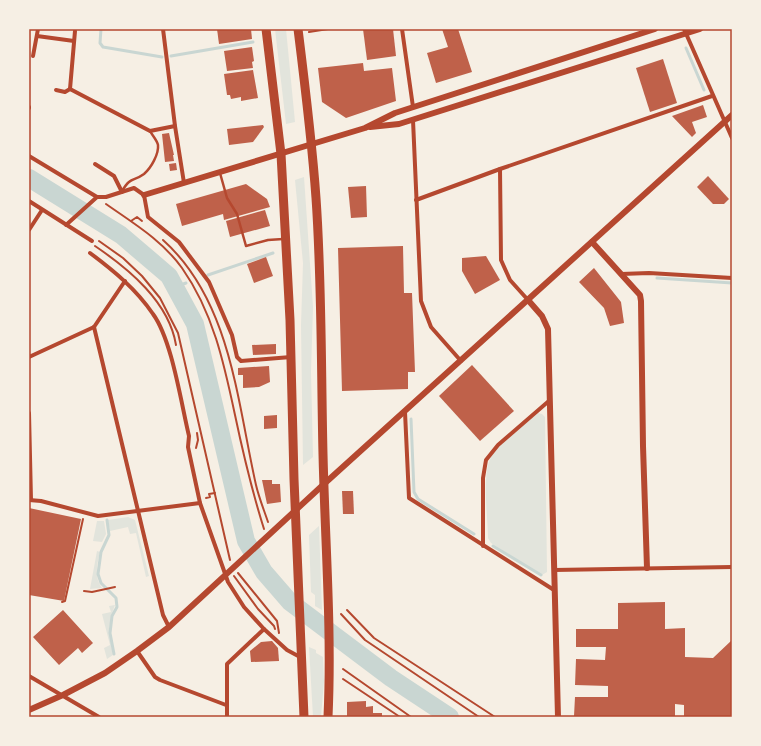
<svg xmlns="http://www.w3.org/2000/svg" width="761" height="746" font-family="Cabin,sans-serif">
<style>
.green{fill:#e2e4dc}
.lines{fill:none;stroke-linecap:round;stroke-linejoin:round}
.stream{stroke:#c9d6d2;stroke-width:3}
.river{stroke:#c9d6d2;stroke-width:18}
.building{fill:#bf614a}
.path{stroke:#b5482f;stroke-width:2}
.service{stroke:#b5482f;stroke-width:2.5}
.minor{stroke:#b5482f;stroke-width:4}
.tertiary{stroke:#b5482f;stroke-width:6}
.trunk{stroke:#b5482f;stroke-width:9}
.neatline{fill:none;stroke:#b5482f;stroke-width:1.5}
</style>
<rect width="100%" height="100%" fill="#f6efe4"/>
<g class="green">
<polygon points="275,29 286,29 295,122 286,124"/>
<polygon points="304,177 313,307 311,372 313,457 303,465 301,325 303,263 295,180"/>
<path d="M538,413L542,414L545,417L547,572L542,575L491,543L488,538C488,517 481,473 492,455C503,439 524,426 538,413Z"/>
<polygon points="128,517 135,520 149,576 146,577 136,533 130,534 128,527 110,531 108,520"/>
<polygon points="97,521 104,521 106,534 102,542 93,541"/>
<polygon points="319,526 322,610 315,606 315,595 311,592 309,535"/>
<path d="M97,551L100,552C97,564 94,578 102,588L90,589Z"/>
<polygon points="115,605 111,616 109,631 113,655 107,659 104,648 110,645 102,614 111,612 109,606"/>
<polygon points="309,647 316,650 316,653 323,657 324,681 321,717 313,717"/>
</g>
<g class="lines">
<g class="stream">
<polyline points="101,29 100,43 103,47 162,57"/>
<polyline points="686,48 704,90"/>
<polyline points="171,56 253,42"/>
<polyline points="208,275 273,253"/>
<polyline points="657,278 732,283"/>
<polyline points="175,287 186,283"/>
<polyline points="411,419 414,492 418,499 474,534"/>
<polyline points="107,520 109,535 101,552 98,574 101,583 116,598 117,607 112,616 110,633 114,654"/>
<polyline points="493,546 541,575"/>
</g>
<polyline class="river" points="29,178 121,235 169,276 195,324 246,541 264,572 290,602 391,678 450,717"/>
</g>
<g class="building">
<polygon points="217,29 251,29 252,39 219,44"/>
<polygon points="363,29 393,29 396,56 367,60"/>
<polygon points="442,29 458,29 472,72 436,83 427,53 448,47"/>
<polygon points="252,47 254,61 252,62 253,68 227,71 224,51"/>
<polygon points="663,59 677,103 650,112 636,68"/>
<polygon points="363,63 364,71 392,68 396,101 346,118 322,102 318,68"/>
<polygon points="253,70 258,98 241,101 241,97 231,99 230,95 227,95 224,74"/>
<polygon points="703,105 707,117 692,122 696,133 692,137 672,116"/>
<polygon points="263,125 264,127 253,142 229,145 227,129"/>
<polygon points="169,133 174,155 173,155 174,161 165,162 162,134"/>
<polygon points="176,163 177,170 170,171 169,164"/>
<polygon points="708,176 729,199 724,204 713,204 697,187"/>
<polygon points="246,184 267,199 270,207 224,220 223,214 182,226 176,204"/>
<polygon points="366,186 367,217 351,218 348,187"/>
<polygon points="265,210 270,226 230,237 226,221"/>
<polygon points="403,246 404,293 412,293 415,372 408,372 408,389 342,391 338,248"/>
<polygon points="486,256 500,280 475,294 462,271 462,258"/>
<polygon points="266,257 273,276 254,283 247,264"/>
<polygon points="594,268 621,302 624,323 610,326 604,308 579,282"/>
<polygon points="276,344 276,354 253,355 252,345"/>
<polygon points="472,365 514,411 480,441 439,396"/>
<polygon points="269,366 270,382 259,387 243,388 243,375 238,375 238,368"/>
<polygon points="277,415 277,428 264,429 264,416"/>
<polygon points="262,480 272,480 272,484 280,484 281,502 267,504"/>
<polygon points="342,491 353,491 354,514 343,514"/>
<polygon points="29,508 81,519 64,601 29,595"/>
<polygon points="665,602 665,629 685,628 685,657 713,658 732,640 732,717 684,717 684,705 675,704 675,717 574,716 575,697 608,697 608,686 575,685 576,659 605,660 606,647 576,647 576,629 618,629 618,603"/>
<polygon points="63,610 93,643 82,653 78,648 59,665 33,637"/>
<polygon points="272,641 278,648 279,661 251,662 250,651 261,642"/>
<polygon points="366,701 366,707 373,706 373,713 382,713 382,717 347,717 347,702"/>
</g>
<g class="lines">
<g class="path">
<polyline points="309,32 328,29"/>
<path d="M106,204C133,223 162,240 182,268C213,312 224,363 235,415C243,453 252,491 264,529"/>
<polyline points="131,221 137,217 142,221"/>
<path d="M163,240C231,301 237,401 256,485C259,498 264,510 268,522"/>
<polyline points="99,241 123,258 142,276 160,298 178,333 230,560"/>
<path d="M95,246C129,269 169,302 176,345"/>
<polyline points="196,448 198,440 197,433"/>
<polyline points="206,498 210,497 209,494 215,493"/>
<polyline points="238,573 277,621 279,633"/>
<polyline points="234,576 258,609 274,626 275,629"/>
<polyline points="84,591 92,592 115,587"/>
<polyline points="62,602 65,601 83,519"/>
<polyline points="347,610 374,638 495,717"/>
<polyline points="341,614 365,640 479,717"/>
<polyline points="343,669 411,717"/>
<polyline points="343,679 400,717"/>
</g>
<g class="service">
<polyline points="220,173 227,198 237,214 246,246 268,240 283,239"/>
<path d="M122,191C131,176 133,182 144,174C151,168 159,154 158,145C157,140 152,135 150,131"/>
</g>
<g class="minor">
<polyline points="163,29 175,126 184,183"/>
<polyline points="402,29 413,107"/>
<polyline points="684,29 732,138"/>
<polyline points="37,36 74,41"/>
<polyline points="33,56 38,29"/>
<polyline points="70,89 75,31"/>
<polyline points="56,90 65,92 70,89 150,131 175,126"/>
<polyline points="29,107 29,108"/>
<polyline points="413,120 421,301 431,327 461,361"/>
<polyline points="29,156 97,197 106,197 134,188 144,195 148,217 179,242 209,282 232,335 237,357 241,361 291,357"/>
<polyline points="95,164 114,176 122,192"/>
<polyline points="500,169 501,260 510,280 528,300"/>
<polyline points="416,200 500,169 712,96"/>
<polyline points="29,201 92,241"/>
<polyline points="66,225 97,197"/>
<polyline points="29,230 42,210"/>
<path d="M90,253C114,271 136,289 153,314C172,340 181,403 189,436L188,447L200,503L228,582L244,607L264,629L287,650L300,657"/>
<polyline points="621,274 649,273 732,278"/>
<polyline points="94,327 163,615 169,627"/>
<polyline points="29,357 94,327 125,281"/>
<polyline points="405,412 409,498 554,590"/>
<polyline points="29,413 31,500"/>
<polyline points="29,500 41,501 98,516 200,503"/>
<polyline points="483,546 483,478 486,460 498,445 550,400"/>
<polyline points="554,570 732,567"/>
<polyline points="137,651 155,677 160,680 226,705"/>
<polyline points="29,676 99,717"/>
<polyline points="227,717 227,664 264,629"/>
</g>
<g class="tertiary">
<polyline points="370,127 399,124 700,29"/>
<polyline points="144,195 365,128 395,113 655,29"/>
<polyline points="592,242 640,295 641,301 643,446 647,568"/>
<polyline points="528,300 542,316 548,329 558,717"/>
<polyline points="29,710 63,695 105,673 137,651 169,627 324,484 732,115"/>
</g>
<g class="trunk">
<polyline points="266,29 281,154 290,320 294,479 304,717"/>
<path d="M298,29C305,85 312,141 316,198C322,283 321,369 323,454C325,542 332,629 328,717"/>
</g>
</g>
<rect width="761" height="746" fill="none" stroke="#f6efe4" stroke-width="60"/>
<rect x="30" y="30" width="701" height="686" class="neatline"/>
</svg>
